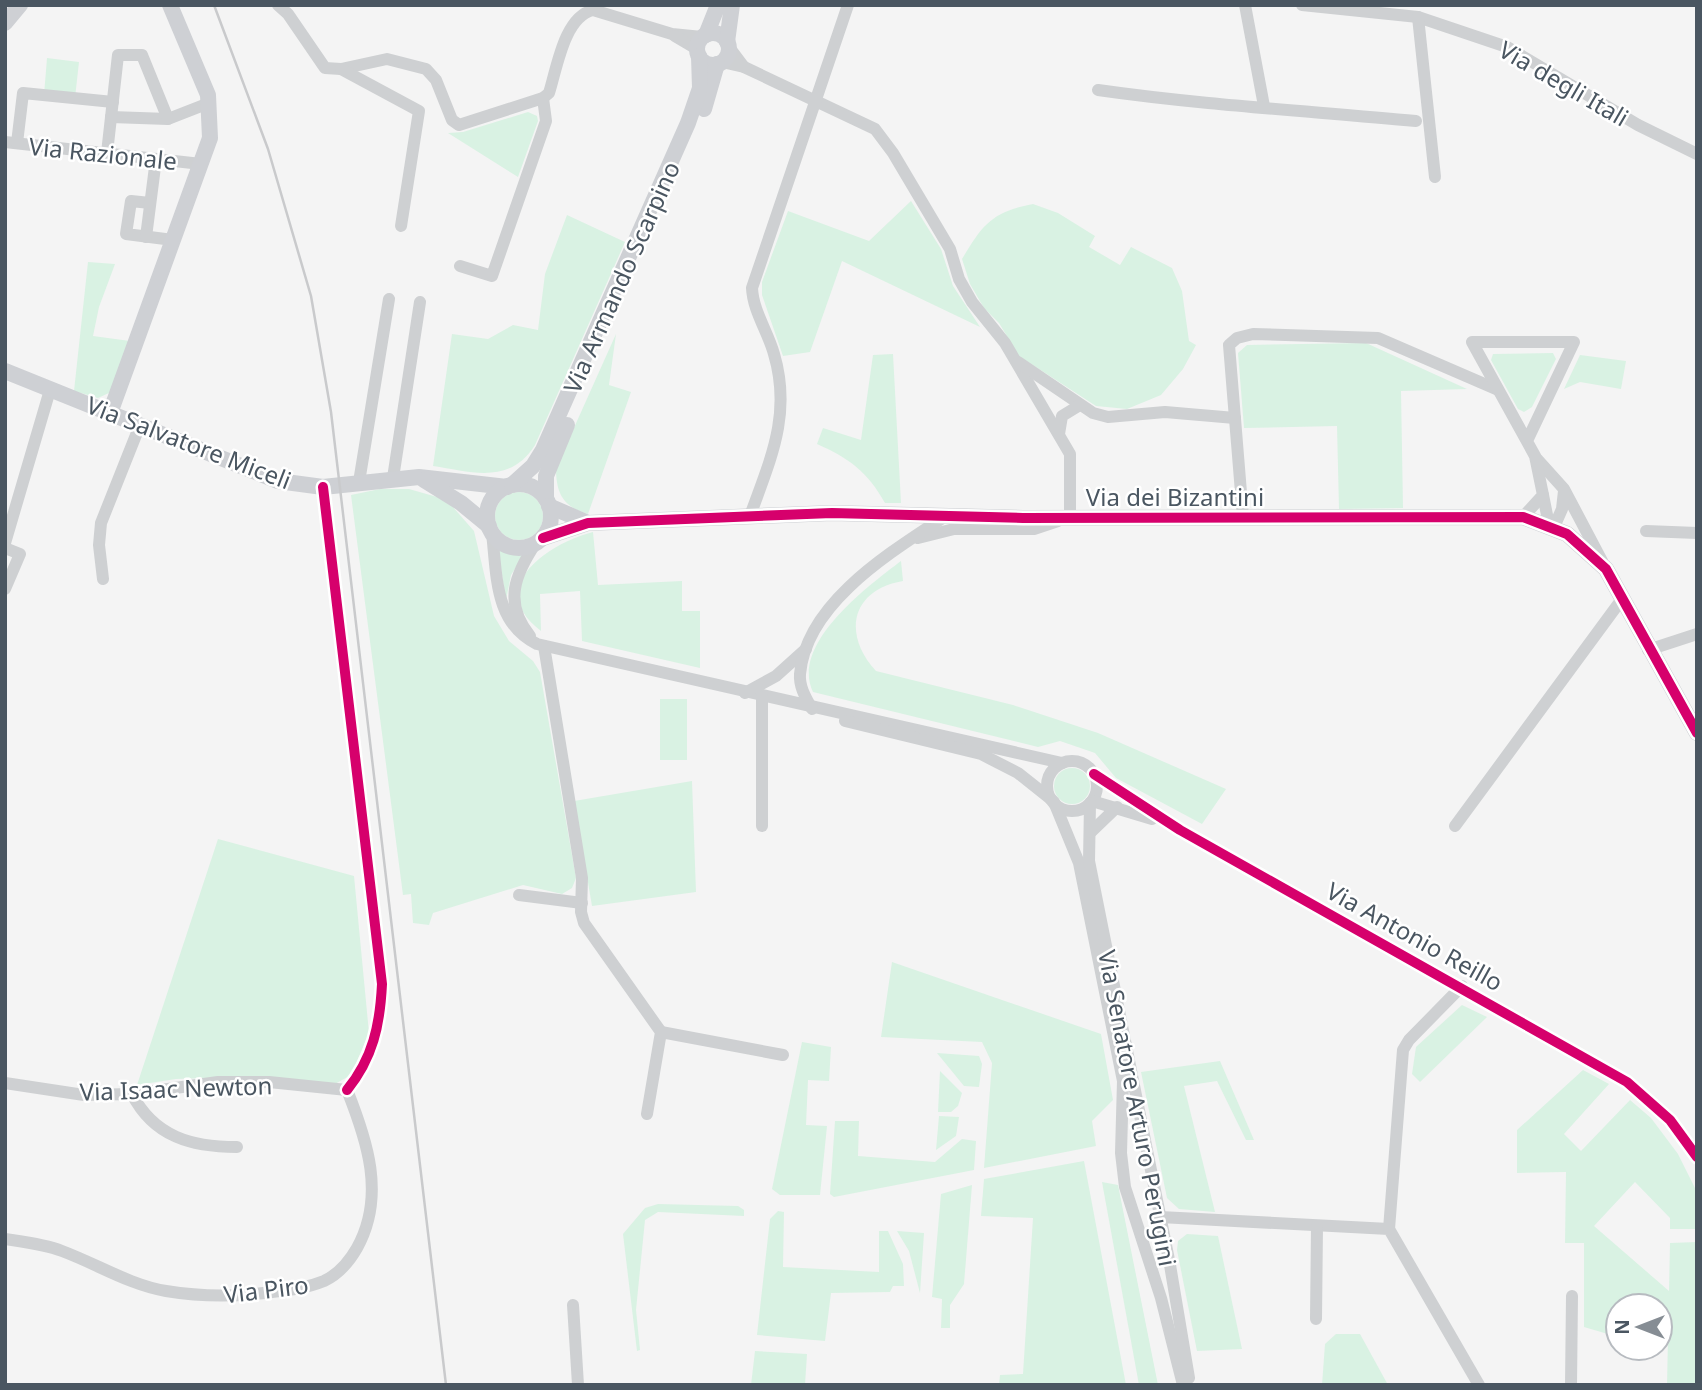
<svg xmlns="http://www.w3.org/2000/svg" width="1702" height="1390" font-family="'Noto Sans',sans-serif">
<style>
.green{fill:#d9f2e3}
.lines{fill:none;stroke-linecap:round;stroke-linejoin:round}
.street{stroke:#ced0d2;stroke-width:12}
.secondary{stroke:#ced0d4;stroke-width:16}
.rail{stroke:#c9cacc;stroke-width:2.5}
.cycleway-casing{stroke:#fff;stroke-width:15}
.cycleway{stroke:#d6006c;stroke-width:10}
.labels{text-anchor:middle;dominant-baseline:central;stroke-width:5;stroke-linejoin:round;paint-order:stroke}
.street-label{font-size:24px;fill:#4a5661;stroke:#fff}
</style>
<rect width="100%" height="100%" fill="#f4f4f4"/>
<g class="green">
<polygon points="47,58 79,62 75,98 44,95"/>
<polygon points="528,112 537,116 538,121 518,177 448,133 463,132"/>
<polygon points="911,201 941,249 953,286 980,327 842,261 810,352 783,356 762,295 762,282 788,211 869,241"/>
<path d="M1033,204L1058,213L1095,236L1089,247L1120,265L1131,247L1172,268L1182,291L1189,341L1196,345L1183,369L1161,395L1127,409L1096,406L1019,356L999,323L984,308L970,284L962,259C983,224 992,212 1033,204Z"/>
<path d="M567,215L625,242L535,445C510,485 472,472 433,466L452,334L488,339L513,325L538,330L545,274Z"/>
<polygon points="88,262 115,264 99,307 93,336 130,341 111,392 98,398 74,391"/>
<path d="M616,334L609,385L631,392L588,514C563,507 556,493 556,468Z"/>
<polygon points="1366,343 1467,389 1401,391 1403,508 1339,509 1337,426 1244,428 1238,353 1247,345"/>
<polygon points="1553,353 1556,359 1532,407 1524,412 1518,409 1491,360 1493,354"/>
<path d="M893,354L901,503H885C868,472 849,458 817,444L823,428L861,440L873,355Z"/>
<polygon points="1580,355 1626,361 1621,389 1580,382 1564,389"/>
<polygon points="380,489 409,489 437,497 452,506 474,531 494,616 509,641 533,661 540,672 576,878 572,888 562,894 523,885 433,913 429,925 413,923 411,894 403,895 351,495"/>
<circle cx="519" cy="516" r="24"/>
<path d="M593,532L598,585L682,581V611H700V668L582,641L580,591L540,594L541,631C483,587 549,543 593,532Z"/>
<polygon points="497,544 507,550 526,551 511,575 506,600"/>
<path d="M901,561L903,581C851,590 842,634 876,671L1013,705L1098,733L1226,789L1202,824L1116,778L1095,753L1060,741L1038,747L813,692C790,644 868,586 901,561Z"/>
<rect x="660" y="699" width="27" height="61"/>
<circle cx="1072" cy="786" r="18"/>
<polygon points="692,781 696,892 592,906 574,801"/>
<polygon points="218,839 354,876 369,1033 351,1075 335,1084 237,1077 176,1079 137,1085"/>
<polygon points="892,962 1101,1034 1113,1100 1092,1121 1096,1146 984,1168 992,1063 982,1042 881,1037"/>
<polygon points="1462,1005 1487,1017 1420,1082 1412,1074 1416,1047"/>
<polygon points="802,1042 831,1047 829,1081 808,1080 806,1125 827,1126 820,1195 780,1195 772,1189"/>
<polygon points="937,1053 979,1056 982,1064 979,1087 964,1086"/>
<polygon points="1220,1061 1254,1140 1246,1140 1217,1081 1184,1086 1215,1212 1179,1209 1167,1198 1141,1072"/>
<polygon points="1583,1070 1609,1084 1564,1134 1581,1151 1630,1100 1651,1118 1678,1154 1697,1192 1697,1229 1670,1229 1670,1218 1635,1182 1594,1226 1669,1291 1670,1243 1697,1242 1697,1385 1667,1385 1668,1338 1660,1338 1660,1306 1618,1306 1618,1337 1584,1327 1584,1243 1565,1243 1566,1172 1517,1173 1517,1130"/>
<polygon points="940,1071 962,1093 958,1106 951,1112 938,1112"/>
<polygon points="939,1116 959,1117 956,1136 936,1150"/>
<polygon points="835,1121 859,1121 858,1156 935,1162 962,1139 976,1141 974,1170 834,1197 830,1194"/>
<polygon points="1084,1161 1126,1385 999,1385 1000,1375 1023,1374 1033,1218 981,1216 984,1179"/>
<polygon points="1102,1182 1118,1185 1158,1385 1139,1385"/>
<polygon points="972,1185 964,1284 950,1305 950,1328 941,1328 942,1299 932,1297 941,1194"/>
<polygon points="658,1204 738,1206 744,1210 744,1216 658,1212 645,1220 636,1310 640,1350 637,1351 623,1234 645,1208"/>
<polygon points="778,1211 784,1212 783,1267 879,1272 879,1231 888,1231 903,1264 904,1286 893,1286 890,1292 831,1293 825,1341 757,1335 770,1219"/>
<polygon points="897,1231 924,1233 920,1293 909,1251"/>
<polygon points="1187,1234 1218,1236 1242,1349 1197,1351 1177,1250 1178,1241"/>
<polygon points="1336,1334 1360,1334 1388,1385 1322,1385 1325,1344"/>
<polygon points="755,1351 807,1354 805,1385 751,1385"/>
</g>
<g class="lines">
<g class="street">
<path d="M278,5L288,14L325,68L341,69L387,59L426,69L436,80L452,120L459,125L543,98L549,93C557,68 564,17 593,10L672,34L702,37"/>
<polyline points="1245,5 1264,106"/>
<polyline points="1302,5 1418,17 1507,47 1638,125 1697,154"/>
<polyline points="1418,17 1435,177"/>
<polyline points="675,36 697,49"/>
<polyline points="729,47 744,67"/>
<polyline points="722,62 744,67 875,129 893,153 950,249 959,279 972,302 1005,343 1070,454 1070,518"/>
<polyline points="341,69 419,111 401,226"/>
<path d="M1098,90C1203,105 1309,111 1416,121"/>
<polyline points="111,117 168,119 209,103"/>
<polyline points="5,142 201,164"/>
<polyline points="17,143 23,93 113,102"/>
<polyline points="107,153 118,55 142,55 168,119"/>
<polyline points="150,203 131,201 126,234 173,240"/>
<polyline points="146,237 156,159"/>
<polyline points="460,266 492,276 546,121 543,98"/>
<polyline points="1018,362 1093,413 1108,417 1165,412 1235,418"/>
<polyline points="1059,434 1062,416 1080,405"/>
<polyline points="1537,459 1564,489 1602,561"/>
<polyline points="393,478 420,302"/>
<polyline points="359,482 389,299"/>
<path d="M323,487L382,984C380,1025 373,1058 347,1090"/>
<polyline points="1543,495 1549,525"/>
<path d="M750,516C770,460 792,415 774,354C768,332 753,311 752,288L848,5"/>
<polyline points="1243,517 1229,345 1237,338 1253,334 1378,338 1496,389"/>
<polyline points="1523,517 1543,495 1535,456 1472,342 1574,342 1527,441"/>
<polyline points="1554,527 1562,509 1564,491"/>
<polyline points="1646,531 1697,533"/>
<path d="M492,533C497,575 494,623 537,644C712,685 887,724 1062,763"/>
<polyline points="918,538 954,529 1034,529 1058,521"/>
<polyline points="5,543 50,390"/>
<polyline points="5,548 20,554 5,589"/>
<polyline points="103,579 99,545 101,523 140,425"/>
<path d="M530,636C503,603 515,574 536,543"/>
<polyline points="544,646 582,878 581,912 584,923 661,1032 647,1114"/>
<polyline points="1648,650 1697,634"/>
<polyline points="745,693 776,676 806,649"/>
<path d="M812,709C806,698 799,687 800,674C806,603 891,552 944,517"/>
<polyline points="845,721 981,754 1018,773 1052,800"/>
<circle cx="1072" cy="786" r="25"/>
<polyline points="1094,774 1180,830 1627,1082 1670,1120 1697,1157"/>
<polyline points="1092,801 1152,819"/>
<polyline points="1054,802 1079,863 1123,1081 1121,1153 1125,1187 1161,1298 1183,1385"/>
<polyline points="1090,803 1089,861 1170,1265 1189,1378"/>
<polyline points="762,826 762,697"/>
<polyline points="1455,826 1622,599"/>
<polyline points="1091,832 1117,807"/>
<polyline points="519,895 582,903"/>
<polyline points="661,1032 783,1055"/>
<polyline points="5,1083 84,1095 132,1094 218,1082 269,1082 347,1090"/>
<path d="M132,1094C154,1137 192,1147 237,1147"/>
<polyline points="1160,1217 1389,1229 1479,1385"/>
<polyline points="1389,1229 1403,1050 1409,1040 1462,986"/>
<path d="M5,1239C25,1242 44,1244 62,1251C97,1264 130,1285 166,1291C202,1297 236,1297 272,1292C290,1290 307,1288 324,1281C339,1274 349,1262 357,1248C386,1196 367,1140 347,1090"/>
<polyline points="573,1305 578,1385"/>
<polyline points="1316,1319 1317,1226"/>
<polyline points="1571,1385 1572,1296"/>
</g>
<g class="secondary">
<polyline points="5,23 20,5"/>
<circle cx="713" cy="49" r="16"/>
<polyline points="706,35 718,5"/>
<polyline points="727,42 732,5"/>
<polyline points="704,109 717,64"/>
<polyline points="5,371 278,481 323,487 419,477 507,487"/>
<polyline points="110,413 210,138 208,95 170,5"/>
<polyline points="424,480 461,503 489,526"/>
<circle cx="519" cy="516" r="32"/>
<polyline points="512,485 533,466 543,450 688,123 700,88 699,56"/>
<polyline points="546,499 546,476 567,425"/>
<polyline points="549,506 588,523"/>
<polyline points="543,538 588,523 832,513 1023,518 1523,517 1567,534 1606,569 1697,733"/>
</g>
<polyline class="rail" points="214,5 268,149 311,296 331,412 446,1385"/>
<defs>
<g id="cycleway">
<path d="M323,487L382,984C380,1025 373,1058 347,1090"/>
<polyline points="543,538 588,523 832,513 1023,518 1523,517 1567,534 1606,569 1697,733"/>
<polyline points="1094,774 1180,830 1627,1082 1670,1120 1697,1157"/>
</g>
</defs>
<use href="#cycleway" class="cycleway-casing"/>
<use href="#cycleway" class="cycleway"/>
</g>
<g class="labels">
<g class="street-label">
<text transform="translate(1564 83) rotate(30)">Via degli Itali</text>
<text transform="translate(103 153) rotate(6)">Via Razionale</text>
<text transform="translate(621 277) rotate(-66)">Via Armando Scarpino</text>
<text transform="translate(189 442) rotate(21)">Via Salvatore Miceli</text>
<text x="1175" y="496">Via dei Bizantini</text>
<text transform="translate(1415 936) rotate(29)">Via Antonio Reillo</text>
<text transform="translate(176 1088) rotate(-2)">Via Isaac Newton</text>
<text transform="translate(1138 1108) rotate(79)">Via Senatore Arturo Perugini</text>
<text transform="translate(266 1289) rotate(-7)">Via Piro</text>
</g>
</g>
<rect width="1702" height="1390" fill="none" stroke="#4a5661" stroke-width="14"/>
<g transform="translate(1639 1327) rotate(270)"><circle r="33" fill="#ffffff" stroke="#b7bbc0" stroke-width="2"/>
<path d="M0-5L12 26L0 18L-12 26Z" fill="#868d94"/>
<text y="-10" font-size="19" font-weight="bold" text-anchor="middle" fill="#4a5661">N</text>
</g>
</svg>
